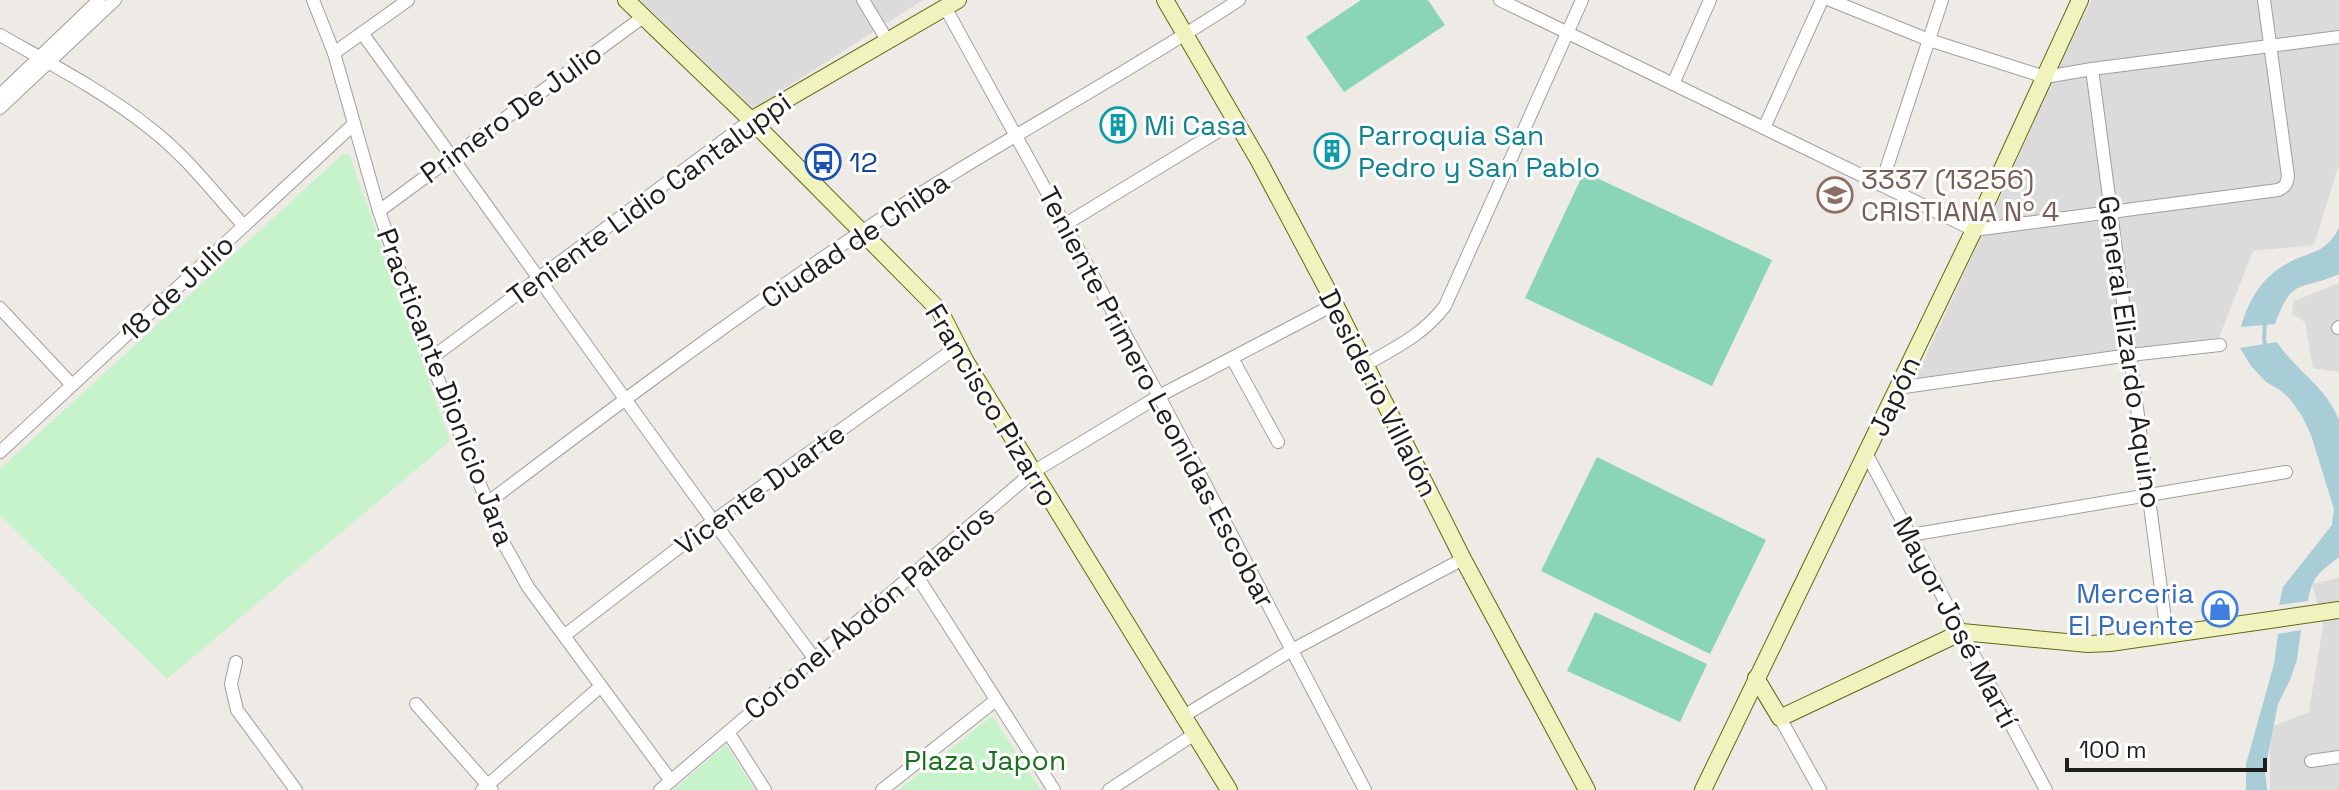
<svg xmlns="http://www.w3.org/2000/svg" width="2339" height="790" font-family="'Space Grotesk',sans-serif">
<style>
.residential{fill:#dcdbdb}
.park{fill:#c6f3c9}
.pitch{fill:#8ad5b7}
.water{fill:#a9cdd7}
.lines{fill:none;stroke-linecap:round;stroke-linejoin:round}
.stream{stroke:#a9cdd7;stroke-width:4}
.street-casing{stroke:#9f9f9f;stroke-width:14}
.secondary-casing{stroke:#616910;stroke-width:18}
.street{stroke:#fff;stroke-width:12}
.secondary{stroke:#f1f3be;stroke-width:16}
.labels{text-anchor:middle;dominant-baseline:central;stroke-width:6;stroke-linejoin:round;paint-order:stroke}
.street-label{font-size:28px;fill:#1e1e1e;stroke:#fff}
.culture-label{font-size:28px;fill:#0d838f;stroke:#fff;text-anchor:start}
.transit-label{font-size:28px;fill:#164399;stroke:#fff;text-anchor:start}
.education-label{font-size:28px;fill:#785e54;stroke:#fff;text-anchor:start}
.shop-label{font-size:28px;fill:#366cbe;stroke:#fff;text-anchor:end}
.park-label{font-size:28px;fill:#17711d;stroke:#fff}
</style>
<rect width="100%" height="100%" fill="#eeeae5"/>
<g class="residential">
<polygon points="640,0 923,0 753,109"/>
<polygon points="2091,0 2339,0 2339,164 2314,245 2253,251 2218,340 1915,379"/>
<polygon points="2339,283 2339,372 2313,368 2305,322 2292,314 2294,301"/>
<polygon points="2339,578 2339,790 2270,790 2270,749 2273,726 2309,712 2323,625 2312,584"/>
</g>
<g class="park">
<polygon points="343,154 349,154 450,441 167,679 0,515 0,469"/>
<polygon points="992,716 1041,790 899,790"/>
<polygon points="726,745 755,790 673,790"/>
</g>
<g class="pitch">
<polygon points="1361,0 1428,0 1445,25 1344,92 1306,37"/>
<polygon points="1584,172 1772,260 1712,386 1525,298"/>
<polygon points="1597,457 1766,540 1710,654 1541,571"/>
<polygon points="1595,612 1707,664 1680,722 1567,671"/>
</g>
<g class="water">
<path d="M2339,228V274C2300,292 2293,275 2275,324L2241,327C2248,302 2260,280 2283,266C2307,250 2324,257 2339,228Z"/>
<path d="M2277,342C2297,372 2325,385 2339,420V557C2320,572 2312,576 2308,601L2279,605L2283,587L2332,525L2334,509L2311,435L2302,416L2290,399L2280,390L2266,382L2251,366L2240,348Z"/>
<polygon points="2301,630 2297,660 2290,680 2278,704 2265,770 2267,790 2246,790 2246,764 2274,664 2278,634"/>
</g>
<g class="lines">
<polyline class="stream" points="2265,322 2264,339 2266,349"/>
<defs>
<g id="street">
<polyline points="313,0 334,53 379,211 430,359 503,542 528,587 671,781"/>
<polyline points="863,0 887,40"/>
<path d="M1500,0L1974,230L2278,190C2285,187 2287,184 2288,176L2264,0"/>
<polyline points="1830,0 1929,40 2045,77 2092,69 2339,37"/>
<polyline points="945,7 1159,396 1365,790"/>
<path d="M362,33C514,241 660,452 814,658"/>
<path d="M0,35C51,64 105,92 151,129C186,156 214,193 244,226"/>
<polyline points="334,53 408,0"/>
<polyline points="2092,69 2167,634"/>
<polyline points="1673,84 1710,0"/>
<polyline points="0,95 99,0"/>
<polyline points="0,108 115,0"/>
<polyline points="1764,128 1822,0"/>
<polyline points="1881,185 1942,0"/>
<polyline points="379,211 643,17"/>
<polyline points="1064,225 1235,121"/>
<polyline points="0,308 72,385"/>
<polyline points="2338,328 2339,327"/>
<polyline points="1232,358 1278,442"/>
<polyline points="430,359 751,120"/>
<path d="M1365,365C1395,348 1424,334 1445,306L1582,0"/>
<polyline points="1897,388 2130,355 2220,345"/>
<polyline points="0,452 354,124"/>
<polyline points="1866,453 2046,790"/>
<path d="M487,503C609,411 733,318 861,232C984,150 1115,81 1239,0"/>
<polyline points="1910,535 2286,472"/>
<polyline points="915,573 1054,790"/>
<polyline points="565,635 712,522 957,347"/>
<polyline points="236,662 231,684 237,710 296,790"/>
<polyline points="416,704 492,790"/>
<polyline points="1182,717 1292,650 1463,559"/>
<polyline points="1780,718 1820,790"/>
<polyline points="728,732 765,790"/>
<polyline points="2311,761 2339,757"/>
<polyline points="482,790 600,687"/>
<polyline points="660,790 1033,472 1159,396 1335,304"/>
<polyline points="882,790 996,700"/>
<polyline points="1109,790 1193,735"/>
</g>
<g id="secondary">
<polyline points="626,0 751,120 940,311 966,362 1229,790"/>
<polyline points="1165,0 1259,161 1335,304 1463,559 1587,790"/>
<polyline points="751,120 958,0"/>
<polyline points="1756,678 1780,718 1962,632 2088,644 2110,643 2339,610"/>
<polyline points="1703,790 1974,230 2080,0"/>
</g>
</defs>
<use href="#street" class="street-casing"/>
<use href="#secondary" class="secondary-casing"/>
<use href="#street" class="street"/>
<use href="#secondary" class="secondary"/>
</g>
<defs>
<symbol id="building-ring" viewBox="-11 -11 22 22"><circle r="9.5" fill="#fff" stroke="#0f9aa8" stroke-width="1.5"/><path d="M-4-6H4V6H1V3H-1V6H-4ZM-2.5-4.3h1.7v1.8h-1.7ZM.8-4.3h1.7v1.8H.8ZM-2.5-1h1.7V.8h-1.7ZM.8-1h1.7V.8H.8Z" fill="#0f9aa8"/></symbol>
<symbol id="bus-ring" viewBox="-11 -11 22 22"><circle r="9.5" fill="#fff" stroke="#1a4fb4" stroke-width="1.5"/><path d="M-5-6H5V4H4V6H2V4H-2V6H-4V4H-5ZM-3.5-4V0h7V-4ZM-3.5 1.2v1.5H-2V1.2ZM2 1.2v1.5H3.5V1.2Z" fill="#1a4fb4"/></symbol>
<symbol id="school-ring" viewBox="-11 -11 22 22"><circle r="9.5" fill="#fff" stroke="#8d6e63" stroke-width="1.5"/><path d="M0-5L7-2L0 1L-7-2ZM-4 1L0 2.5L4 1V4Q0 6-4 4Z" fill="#8d6e63"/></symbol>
<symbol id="shop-ring" viewBox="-11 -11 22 22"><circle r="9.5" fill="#fff" stroke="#3f7fe0" stroke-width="1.5"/><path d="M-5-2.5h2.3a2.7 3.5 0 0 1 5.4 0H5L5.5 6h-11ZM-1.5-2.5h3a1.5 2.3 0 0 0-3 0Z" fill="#3f7fe0"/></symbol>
</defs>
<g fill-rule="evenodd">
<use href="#building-ring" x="1098" y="105" width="40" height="40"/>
<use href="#building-ring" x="1312" y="131" width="40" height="40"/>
<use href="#bus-ring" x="803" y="142" width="40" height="40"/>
<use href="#school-ring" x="1815" y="175" width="40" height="40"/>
<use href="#shop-ring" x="2200" y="589" width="40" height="40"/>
</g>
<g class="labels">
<g class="street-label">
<text transform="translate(511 113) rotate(-36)">Primero De Julio</text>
<text transform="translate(649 199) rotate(-36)">Teniente Lidio Cantaluppi</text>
<text transform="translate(855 240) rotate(-34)">Ciudad de Chiba</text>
<text transform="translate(177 288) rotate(-43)">18 de Julio</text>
<text transform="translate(2130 352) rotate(82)">General Elizardo Aquino</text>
<text transform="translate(446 387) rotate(69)">Practicante Dionicio Jara</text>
<text transform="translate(1379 393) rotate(63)">Desiderio Villalón</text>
<text transform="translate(1894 396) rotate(-65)">Japón</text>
<text transform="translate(1157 397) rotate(62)">Teniente Primero Leonidas Escobar</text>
<text transform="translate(992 405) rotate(59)">Francisco Pizarro</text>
<text transform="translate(760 489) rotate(-36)">Vicente Duarte</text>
<text transform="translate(869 612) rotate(-40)">Coronel Abdón Palacios</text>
<text transform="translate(1956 622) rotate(62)">Mayor José Martí</text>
</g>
<g class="culture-label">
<text x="1144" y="125">Mi Casa</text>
<text x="1358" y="135">Parroquia San<tspan x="1358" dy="32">Pedro y San Pablo</tspan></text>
</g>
<g class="transit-label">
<text x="849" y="162">12</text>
</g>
<g class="education-label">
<text x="1861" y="179">3337 (13256)<tspan x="1861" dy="32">CRISTIANA Nº 4</tspan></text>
</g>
<g class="shop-label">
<text x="2194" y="593">Merceria<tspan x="2194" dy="32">El Puente</tspan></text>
</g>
<g class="park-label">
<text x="985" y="760">Plaza Japon</text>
</g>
</g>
<path d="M2067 758v12h198v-12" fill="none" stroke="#1e1e1e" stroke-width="4"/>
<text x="2079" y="758" font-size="24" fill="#1e1e1e" stroke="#ffffff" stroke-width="6" paint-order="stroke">100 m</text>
</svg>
